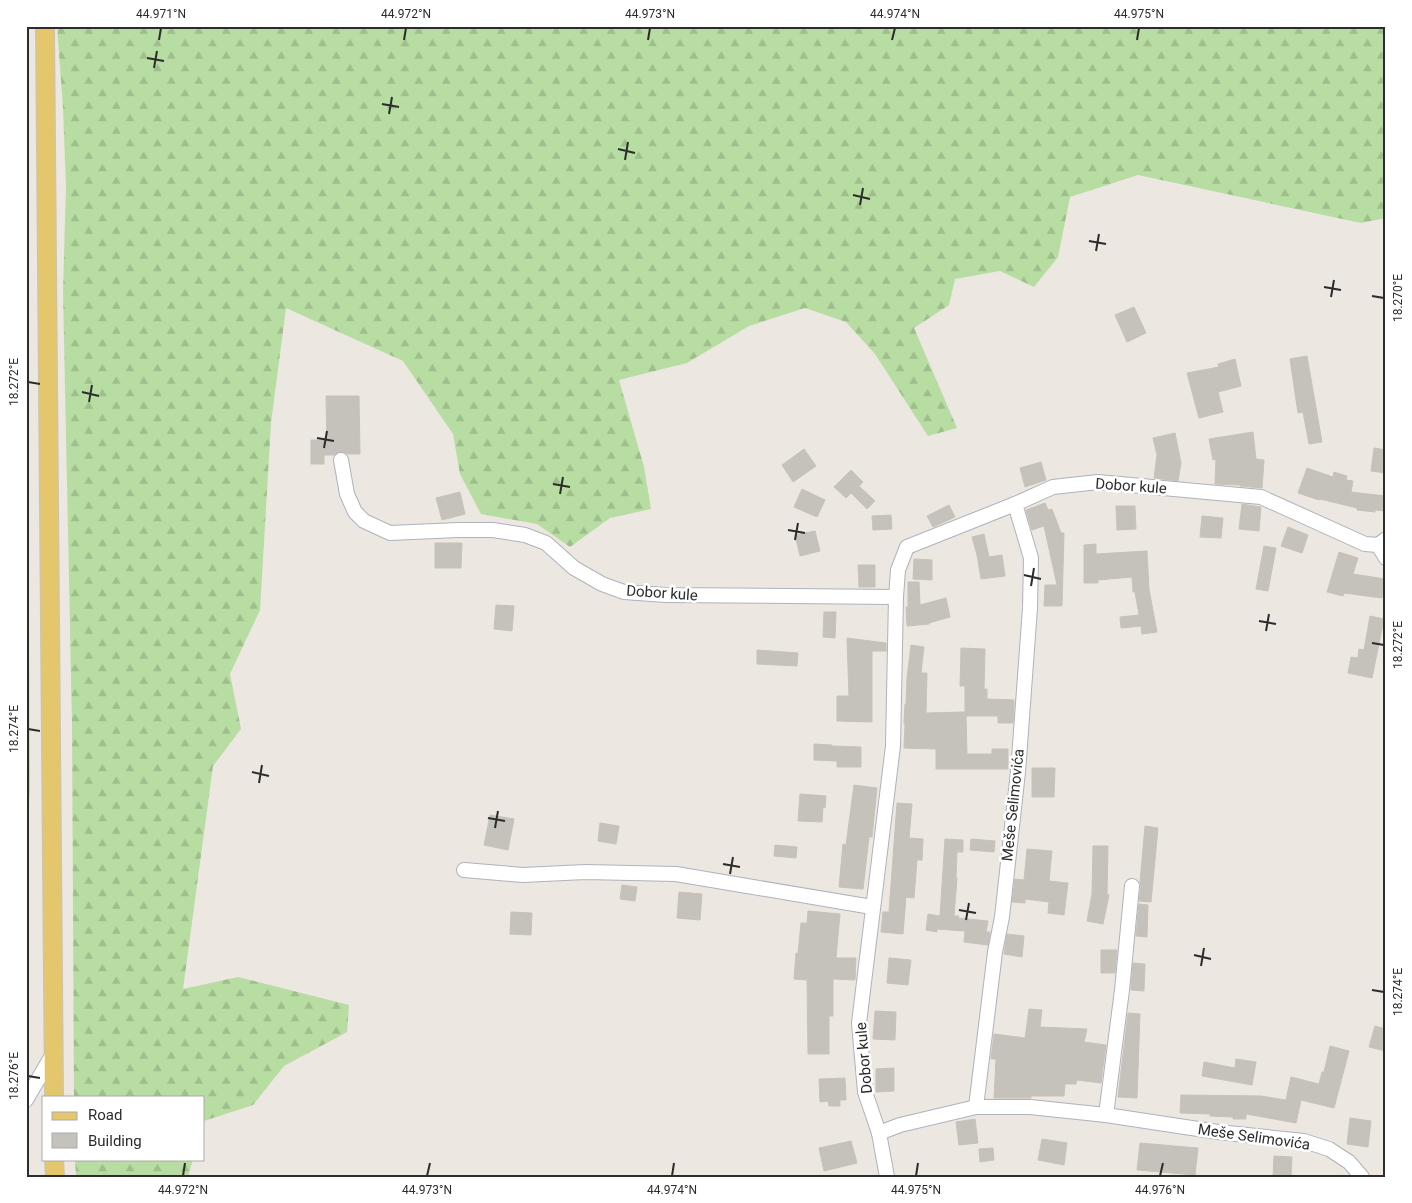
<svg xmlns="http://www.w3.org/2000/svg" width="1412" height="1203" font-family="Roboto,sans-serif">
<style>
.grass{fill:#b7dda2}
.forest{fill:url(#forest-firs)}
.building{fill:#c5c1bb;stroke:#c8c2b9}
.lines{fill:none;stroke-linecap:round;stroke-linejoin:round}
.minor-casing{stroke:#b0b2bb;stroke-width:16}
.major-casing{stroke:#c4c4c4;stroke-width:20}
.minor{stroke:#fff;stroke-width:14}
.major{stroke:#e4c76d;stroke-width:18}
.ticks{fill:none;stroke:#2c2c2c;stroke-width:2}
.labels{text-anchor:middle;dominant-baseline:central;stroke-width:5;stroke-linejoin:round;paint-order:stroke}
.street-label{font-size:15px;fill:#2c2c2c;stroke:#fff}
.neatline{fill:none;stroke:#2c2c2c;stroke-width:2}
.ticks-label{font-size:12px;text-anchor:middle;fill:#2c2c2c}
</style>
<defs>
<pattern id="forest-firs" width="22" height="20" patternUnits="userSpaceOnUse" patternTransform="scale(1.25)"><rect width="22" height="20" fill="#b7dda2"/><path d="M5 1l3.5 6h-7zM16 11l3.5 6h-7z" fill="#9ebe8c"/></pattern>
</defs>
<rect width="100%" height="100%" fill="#ece7e0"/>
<polygon class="grass" points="26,133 30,789 26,855"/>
<g class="forest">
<polygon points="57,26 1386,26 1386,218 1361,223 1138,175 1070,197 1058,257 1034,287 1000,271 955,279 949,305 914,328 957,428 928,436 875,354 846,322 805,308 749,326 687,363 619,380 644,467 651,509 610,518 570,547 537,524 481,514 460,474 453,434 403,361 286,308 271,423 260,610 230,674 241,729 213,766 183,989 238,977 349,1005 347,1032 284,1066 253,1105 204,1121 204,1097 74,1097 72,723 63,292 66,187 63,108"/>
<polygon points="75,1159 193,1159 188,1177 76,1177"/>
</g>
<g class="building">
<polygon points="1134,307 1146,333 1127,342 1115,315"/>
<polygon points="1307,356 1322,442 1309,444 1303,412 1298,413 1290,359"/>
<polygon points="1235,359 1241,386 1218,392 1223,412 1199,418 1187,373 1219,367 1218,364"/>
<polygon points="326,396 359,396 360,454 348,454 344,452 339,452 334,455 324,455 324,464 311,464 311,440 327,440"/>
<polygon points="1253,432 1256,459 1264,460 1262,488 1240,486 1240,485 1215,484 1216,459 1213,460 1209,439"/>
<polygon points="1175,433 1181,463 1178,481 1154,478 1157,455 1153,438"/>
<polygon points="1374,448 1386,450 1386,473 1371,471"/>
<polygon points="804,449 816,466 793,482 782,465"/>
<polygon points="1041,462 1046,480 1025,487 1020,468"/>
<polygon points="1307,468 1333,477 1334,472 1347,476 1346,480 1353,481 1351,492 1386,496 1386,511 1375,510 1375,512 1357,510 1357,508 1320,499 1319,500 1298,493"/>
<polygon points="851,470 863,482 859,486 875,501 867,509 851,493 846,498 834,487"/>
<polygon points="802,489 825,500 817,517 794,507"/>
<polygon points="460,492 465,514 442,520 436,498"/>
<polygon points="1045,503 1048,510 1052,509 1061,533 1064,533 1062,606 1044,606 1045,585 1057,585 1044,526 1032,530 1026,510"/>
<polygon points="1242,504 1261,507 1259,531 1239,529"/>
<polygon points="949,505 955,517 933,527 927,516"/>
<polygon points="1116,506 1135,506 1136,529 1117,530"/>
<polygon points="891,515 892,529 873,530 872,516"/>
<polygon points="1202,516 1223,518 1221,538 1200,537"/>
<polygon points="1288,527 1308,535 1302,553 1281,546"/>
<polygon points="815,531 820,551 800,556 795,535"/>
<polygon points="984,534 989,557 1002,555 1005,576 981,579 977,555 972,537"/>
<polygon points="435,543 462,543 461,568 435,568"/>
<polygon points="1096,544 1096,554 1147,551 1149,589 1157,632 1142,634 1141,626 1121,628 1120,617 1139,615 1135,592 1133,592 1132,577 1098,580 1098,583 1084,583 1084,545"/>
<polygon points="1264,546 1276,548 1268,591 1256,589"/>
<polygon points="1339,552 1358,558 1353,574 1385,579 1382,598 1344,593 1343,596 1327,592"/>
<polygon points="914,559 932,560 932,580 913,579"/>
<polygon points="858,565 875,565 875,587 859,587"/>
<polygon points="908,582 919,582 920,605 946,598 950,617 929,623 929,624 907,626 906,607 908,607"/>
<polygon points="496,605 514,606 512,631 494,629"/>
<polygon points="824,612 836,612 835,638 823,637"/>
<polygon points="1370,616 1384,619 1372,678 1348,673 1351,657 1358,658 1359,649 1364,650"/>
<polygon points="847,638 886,643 886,651 872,651 872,722 837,721 837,696 849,696"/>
<polygon points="911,645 924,647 921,673 927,673 926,713 965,712 965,686 960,686 961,648 985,649 984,689 987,689 987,699 1014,700 1013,723 998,723 998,716 966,716 967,754 992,754 992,749 1008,749 1008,769 936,769 936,749 904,748 905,724 904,724 905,704 906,704 907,678"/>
<polygon points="757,650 798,653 797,666 757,664"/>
<polygon points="814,744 832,745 832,746 861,747 861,767 837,767 837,761 814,760"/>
<polygon points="1032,768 1055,768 1054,797 1032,797"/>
<polygon points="854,785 877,788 872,837 869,837 863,889 839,887 843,844 846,845"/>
<polygon points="800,794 826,796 825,808 823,807 822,822 798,821"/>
<polygon points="897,803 912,804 909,838 923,839 922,860 917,860 914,898 906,897 903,934 881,932 883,912 889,912"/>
<polygon points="490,815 514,819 508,850 484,845"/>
<polygon points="600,823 619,826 616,844 598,841"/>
<polygon points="1145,826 1158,828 1151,902 1139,901 1141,887 1140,882"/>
<polygon points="945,839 963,840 963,852 957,852 956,878 957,878 954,916 959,916 958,918 988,921 986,932 990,932 988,945 964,942 965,931 937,929 937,932 926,930 928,914 940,916"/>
<polygon points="971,839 995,841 994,852 970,850"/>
<polygon points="775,845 797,847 796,858 774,856"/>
<polygon points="1093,846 1108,846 1107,894 1109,895 1103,924 1087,921 1092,894"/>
<polygon points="1027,849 1052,851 1049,881 1068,883 1064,915 1048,913 1049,902 1025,899 1025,903 1012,902 1015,879 1024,880"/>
<polygon points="622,885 637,887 635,901 620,899"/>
<polygon points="679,892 702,894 700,920 677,918"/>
<polygon points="1139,904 1148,905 1147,937 1136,936"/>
<polygon points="808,911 840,914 836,958 856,958 855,980 833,979 833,1016 829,1016 829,1054 808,1054 807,980 794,979 796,953 798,954 801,923 807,923"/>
<polygon points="511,912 532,913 531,935 510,934"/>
<polygon points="1007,934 1024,936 1022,957 1004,954"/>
<polygon points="1101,950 1117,950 1115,973 1101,973"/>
<polygon points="889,958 911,960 908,985 887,983"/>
<polygon points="1133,963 1145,964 1144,991 1131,990"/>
<polygon points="1029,1009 1042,1010 1040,1027 1087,1029 1084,1042 1106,1045 1101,1083 1077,1080 1076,1084 1065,1084 1064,1096 1031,1096 1031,1098 994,1098 996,1059 991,1059 994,1034 1025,1038"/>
<polygon points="875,1011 896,1012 895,1040 873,1039"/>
<polygon points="1128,1013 1140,1014 1137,1098 1118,1097"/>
<polygon points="1375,1026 1386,1029 1386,1051 1369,1047"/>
<polygon points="1330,1046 1349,1051 1334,1108 1301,1100 1296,1123 1246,1114 1246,1119 1233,1119 1233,1117 1210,1116 1210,1114 1180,1113 1181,1095 1261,1096 1286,1100 1291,1077 1319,1084 1322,1072 1324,1072"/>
<polygon points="1236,1059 1256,1062 1252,1085 1202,1076 1204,1062 1235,1068"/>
<polygon points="894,1068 894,1091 876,1092 876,1069"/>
<polygon points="845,1078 846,1100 840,1100 840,1106 829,1106 828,1101 820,1102 819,1079"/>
<polygon points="1350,1118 1371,1121 1368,1147 1347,1144"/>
<polygon points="975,1119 978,1143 959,1145 956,1122"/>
<polygon points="1042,1139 1067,1143 1064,1165 1038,1160"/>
<polygon points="851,1141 857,1163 824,1171 819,1148"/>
<polygon points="1140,1143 1198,1148 1195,1175 1137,1170"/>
<polygon points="993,1148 994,1160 980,1162 979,1149"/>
<polygon points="1274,1156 1292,1157 1291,1177 1273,1177"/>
</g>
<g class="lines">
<defs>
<g id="minor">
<polyline points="341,460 347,494 355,512 364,521 390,533 458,530 493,530 525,535 546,543 574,568 602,584 624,592 666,595 896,597"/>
<polyline points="1378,545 1386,558"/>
<polyline points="464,870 523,875 585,872 676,874 872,907"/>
<polyline points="26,1100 54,1052"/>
<polyline points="976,1107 995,952 1002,917 1018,772 1030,608 1031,558 1015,504"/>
<polyline points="1106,1115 1122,990 1132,886"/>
<polyline points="879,1133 900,1125 976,1107 1030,1107 1106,1115 1218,1132 1304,1141 1329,1149 1349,1162 1362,1177"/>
<polyline points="887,1177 879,1133 865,1092 859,1023 893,746 896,597 898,570 907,547 1015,504 1053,487 1098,482 1261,497 1365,544 1378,545 1386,539"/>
</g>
<g id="major">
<polyline points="45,26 54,1097"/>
<polyline points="54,1159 55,1177"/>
</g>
</defs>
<use href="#minor" class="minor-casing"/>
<use href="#major" class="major-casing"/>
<use href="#minor" class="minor"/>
<use href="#major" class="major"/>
</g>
<path class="ticks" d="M159,40L161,28M404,40L406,28M648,40L650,28M892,40L895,28M1137,40L1139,28M147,58L164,61M154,68L157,51M382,104L399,107M389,114L392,97M618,149L635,153M625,160L628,142M853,195L870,199M860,205L863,188M1089,241L1106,244M1096,251L1099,234M1324,287L1341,290M1372,296L1384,298M1331,297L1334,280M28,382L40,384M82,392L99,396M89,402L92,385M317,438L334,441M324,448L327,431M553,484L570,487M560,494L563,477M788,530L805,533M795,540L798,523M1024,575L1041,579M1031,586L1034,568M1259,621L1276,624M1266,631L1269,614M1372,643L1384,645M28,729L40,731M252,772L269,776M259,783L262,765M488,818L505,821M495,828L498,811M723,864L740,867M730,874L733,857M959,910L976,913M966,920L969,903M1194,955L1211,959M1201,966L1204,948M1372,990L1384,992M28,1076L40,1078M183,1176L185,1163M427,1176L430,1163M672,1176L674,1163M916,1176L918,1163M1160,1176L1163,1163"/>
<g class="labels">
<g class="street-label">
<text transform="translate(1131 486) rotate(4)">Dobor kule</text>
<text transform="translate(662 593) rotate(4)">Dobor kule</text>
<text transform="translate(1013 805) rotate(-84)">Meše Selimovića</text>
<text transform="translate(864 1058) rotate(-95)">Dobor kule</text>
<text transform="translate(1254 1137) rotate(8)">Meše Selimovića</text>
</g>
</g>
<rect width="1412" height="1203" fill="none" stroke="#ffffff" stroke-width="55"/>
<rect x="42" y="1096" width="162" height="65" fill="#ffffff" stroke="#ababab"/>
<rect x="52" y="1112" width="25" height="8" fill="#e4c76d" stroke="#ababab"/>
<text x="88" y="1120" font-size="15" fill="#2c2c2c">Road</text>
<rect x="52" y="1133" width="25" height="15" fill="#c5c1bb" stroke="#ababab"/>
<text x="88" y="1146" font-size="15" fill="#2c2c2c">Building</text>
<rect x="28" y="28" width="1356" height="1148" class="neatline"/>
<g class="ticks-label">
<text x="161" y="18">44.971°N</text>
<text x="406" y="18">44.972°N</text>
<text x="650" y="18">44.973°N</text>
<text x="895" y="18">44.974°N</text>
<text x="1139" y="18">44.975°N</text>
<text transform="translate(1398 298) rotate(-90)" y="4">18.270°E</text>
<text transform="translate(14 382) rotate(-90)" y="4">18.272°E</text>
<text transform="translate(1398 645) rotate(-90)" y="4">18.272°E</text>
<text transform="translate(14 729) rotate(-90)" y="4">18.274°E</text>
<text transform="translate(1398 992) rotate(-90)" y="4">18.274°E</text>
<text transform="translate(14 1076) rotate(-90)" y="4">18.276°E</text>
<text x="183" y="1194">44.972°N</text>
<text x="427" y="1194">44.973°N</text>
<text x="672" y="1194">44.974°N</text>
<text x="916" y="1194">44.975°N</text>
<text x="1160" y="1194">44.976°N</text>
</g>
</svg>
